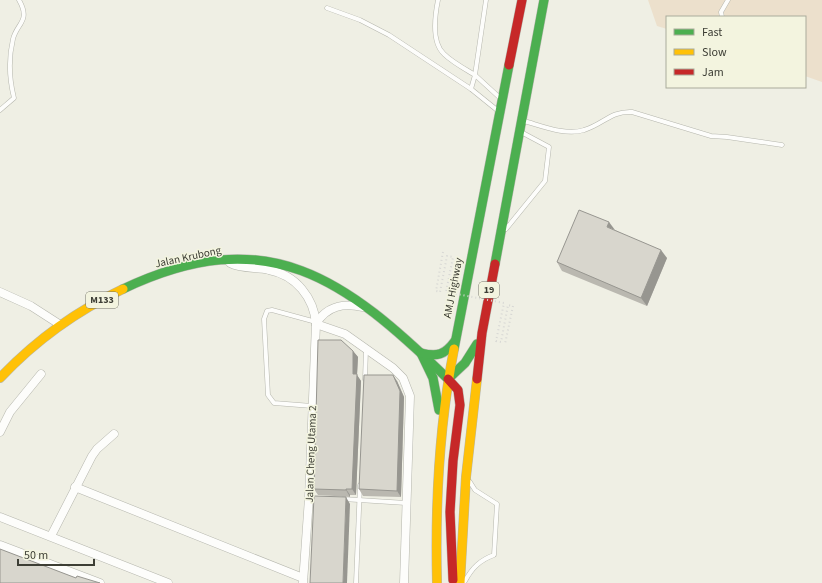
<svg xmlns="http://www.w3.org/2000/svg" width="822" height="583" font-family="'Source Sans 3',sans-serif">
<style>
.green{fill:#ece0cc}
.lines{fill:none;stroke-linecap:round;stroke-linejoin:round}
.lane-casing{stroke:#b5b6ad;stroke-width:5}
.street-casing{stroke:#b5b6ad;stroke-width:9}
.fast-casing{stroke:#b5b6ad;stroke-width:10}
.slow-casing{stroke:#b5b6ad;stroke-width:10}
.jam-casing{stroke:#b5b6ad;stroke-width:10}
.path{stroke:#d7d7d4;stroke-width:2;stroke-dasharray:1 3;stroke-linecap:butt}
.lane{stroke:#fdfdfb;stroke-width:4}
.street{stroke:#fdfdfb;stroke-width:8}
.fast{stroke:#4caf50;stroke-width:9}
.slow{stroke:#ffc107;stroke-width:9}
.jam{stroke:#c62828;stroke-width:9}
.path-bridge{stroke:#d7d7d4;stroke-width:2;stroke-dasharray:1 3;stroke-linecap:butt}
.wall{fill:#bab8b0}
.shaded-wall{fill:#979690}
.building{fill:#d8d6cd;stroke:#979690}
.labels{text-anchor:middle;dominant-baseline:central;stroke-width:3;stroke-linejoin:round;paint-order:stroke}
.shield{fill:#f3f4df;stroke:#747568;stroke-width:1}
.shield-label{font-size:10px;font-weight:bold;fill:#3d3e35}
.street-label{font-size:11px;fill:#3d3e35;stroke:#f3f4df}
</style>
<rect width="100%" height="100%" fill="#efefe4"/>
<polygon class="green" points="648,0 822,0 822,82 805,76 805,17 667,17 667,29 657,26"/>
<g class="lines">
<defs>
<g id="lane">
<polyline points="486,0 475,75 499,97"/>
<path d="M327,8L360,20L389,35L471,89L475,75C465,69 452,62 444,54C431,42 435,15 438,0"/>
<polyline points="722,17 721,12 728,0"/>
<polyline points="471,89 497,110"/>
<path d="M0,110L14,98C9,78 8,60 13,39C17,23 31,21 19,0"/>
<path d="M524,121C542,126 566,136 584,130C604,124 610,111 632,112L711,136L727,137L782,145"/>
<polyline points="506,229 545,181 549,147 521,132"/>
<polyline points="365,379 366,350"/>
<polyline points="312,406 274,403 268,395 264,319 267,311 272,310 316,322"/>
<polyline points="343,499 406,503"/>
<path d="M465,581C472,568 480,560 494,555L497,504L475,490L470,482"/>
<polyline points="356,583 360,485"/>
</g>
<g id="street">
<path d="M230,263C241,269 257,267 269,270C296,275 314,298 316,324L309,498L303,583"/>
<polyline points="0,292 31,306 59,324"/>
<polyline points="316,324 345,334 393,368 403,378 410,396 404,583"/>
<path d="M316,324C327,305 344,303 363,307"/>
<polyline points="0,432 10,412 41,374"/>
<polyline points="75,487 303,578"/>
<polyline points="0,517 168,583"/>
<polyline points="51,536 92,456 97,449 114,434"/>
<polyline points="0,545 100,583"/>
</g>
<g id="fast">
<polyline points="495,264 544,0"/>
<path d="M123,289C268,220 345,279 448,379"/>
<polyline points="454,349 509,65"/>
<polyline points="421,353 433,378 439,410"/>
<path d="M421,353C437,357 445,355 455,341"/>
<polyline points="448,379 465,363 477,344"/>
</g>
<g id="slow">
<path d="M0,378C36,340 76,311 123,289"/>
<path d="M437,583C435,504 439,426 454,349"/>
<polyline points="460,583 466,477 477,379"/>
</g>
<g id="jam">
<polyline points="509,65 522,0"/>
<polyline points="448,379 458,390 460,405 453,461 450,512 453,580"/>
<polyline points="477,379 482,333 495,264"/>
</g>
</defs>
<use href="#lane" class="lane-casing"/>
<use href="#street" class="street-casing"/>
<use href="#fast" class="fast-casing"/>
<use href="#slow" class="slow-casing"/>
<use href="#jam" class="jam-casing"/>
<polyline class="path" points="450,293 454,276"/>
<use href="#lane" class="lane"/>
<use href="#street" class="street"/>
<use href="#fast" class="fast"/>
<use href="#slow" class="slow"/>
<use href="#jam" class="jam"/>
<polyline class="path-bridge" points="443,252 436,291 440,292 447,256 453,257 446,292 504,303 496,341 501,342 508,305 513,306 505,344"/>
</g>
<g class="wall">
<polygon points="615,230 667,258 647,306 562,271 557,262"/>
<polygon points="353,351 358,357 357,375 361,381 356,495 350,495 350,497 318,495 314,489"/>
<polygon points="397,381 404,397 401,497 363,496 359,489"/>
</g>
<g class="shaded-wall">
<polygon points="609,222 615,230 607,227"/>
<polygon points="661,250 667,258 647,306 641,298"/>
<polygon points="353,351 358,357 357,375 361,381 356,495 352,489"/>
<polygon points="393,375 397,381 404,397 401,497 397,491"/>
<polygon points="346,489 350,495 350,497 346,490"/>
<polygon points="346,497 350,504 347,583 343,583"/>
</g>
<g class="building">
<polygon points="579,210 609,222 607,227 661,250 641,298 557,262"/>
<polygon points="318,340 341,340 353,351 353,374 357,374 352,489 346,489 346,490 314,489"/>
<polygon points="364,375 393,375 400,391 397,491 359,489"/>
<polygon points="314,496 346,497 343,583 310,583"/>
<polygon points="0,549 76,578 77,576 100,583 0,583"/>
</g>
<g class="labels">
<g class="shield">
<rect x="479" y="282" width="20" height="16" rx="3"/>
<rect x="86" y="292" width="32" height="16" rx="3"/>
</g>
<g class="shield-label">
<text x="489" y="290">19</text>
<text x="102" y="300">M133</text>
</g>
<g class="street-label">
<text transform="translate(188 257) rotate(-12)">Jalan Krubong</text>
<text transform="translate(453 288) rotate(-79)">AMJ Highway</text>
<text transform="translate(311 454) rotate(-88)">Jalan Cheng Utama 2</text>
</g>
</g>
<rect x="666" y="16" width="140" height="72" fill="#f3f4df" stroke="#aaab9b"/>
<rect x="674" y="29" width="20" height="6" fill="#4caf50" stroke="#aaab9b"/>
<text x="702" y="36" font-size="12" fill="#3d3e35">Fast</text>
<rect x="674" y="49" width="20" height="6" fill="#ffc107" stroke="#aaab9b"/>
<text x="702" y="56" font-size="12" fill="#3d3e35">Slow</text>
<rect x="674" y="69" width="20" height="6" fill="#c62828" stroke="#aaab9b"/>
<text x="702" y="76" font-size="12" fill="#3d3e35">Jam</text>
<path d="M18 559v6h76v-6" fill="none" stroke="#3d3e35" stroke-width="2"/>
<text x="24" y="559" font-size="12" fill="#3d3e35" stroke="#f3f4df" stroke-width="3" paint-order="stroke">50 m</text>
</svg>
